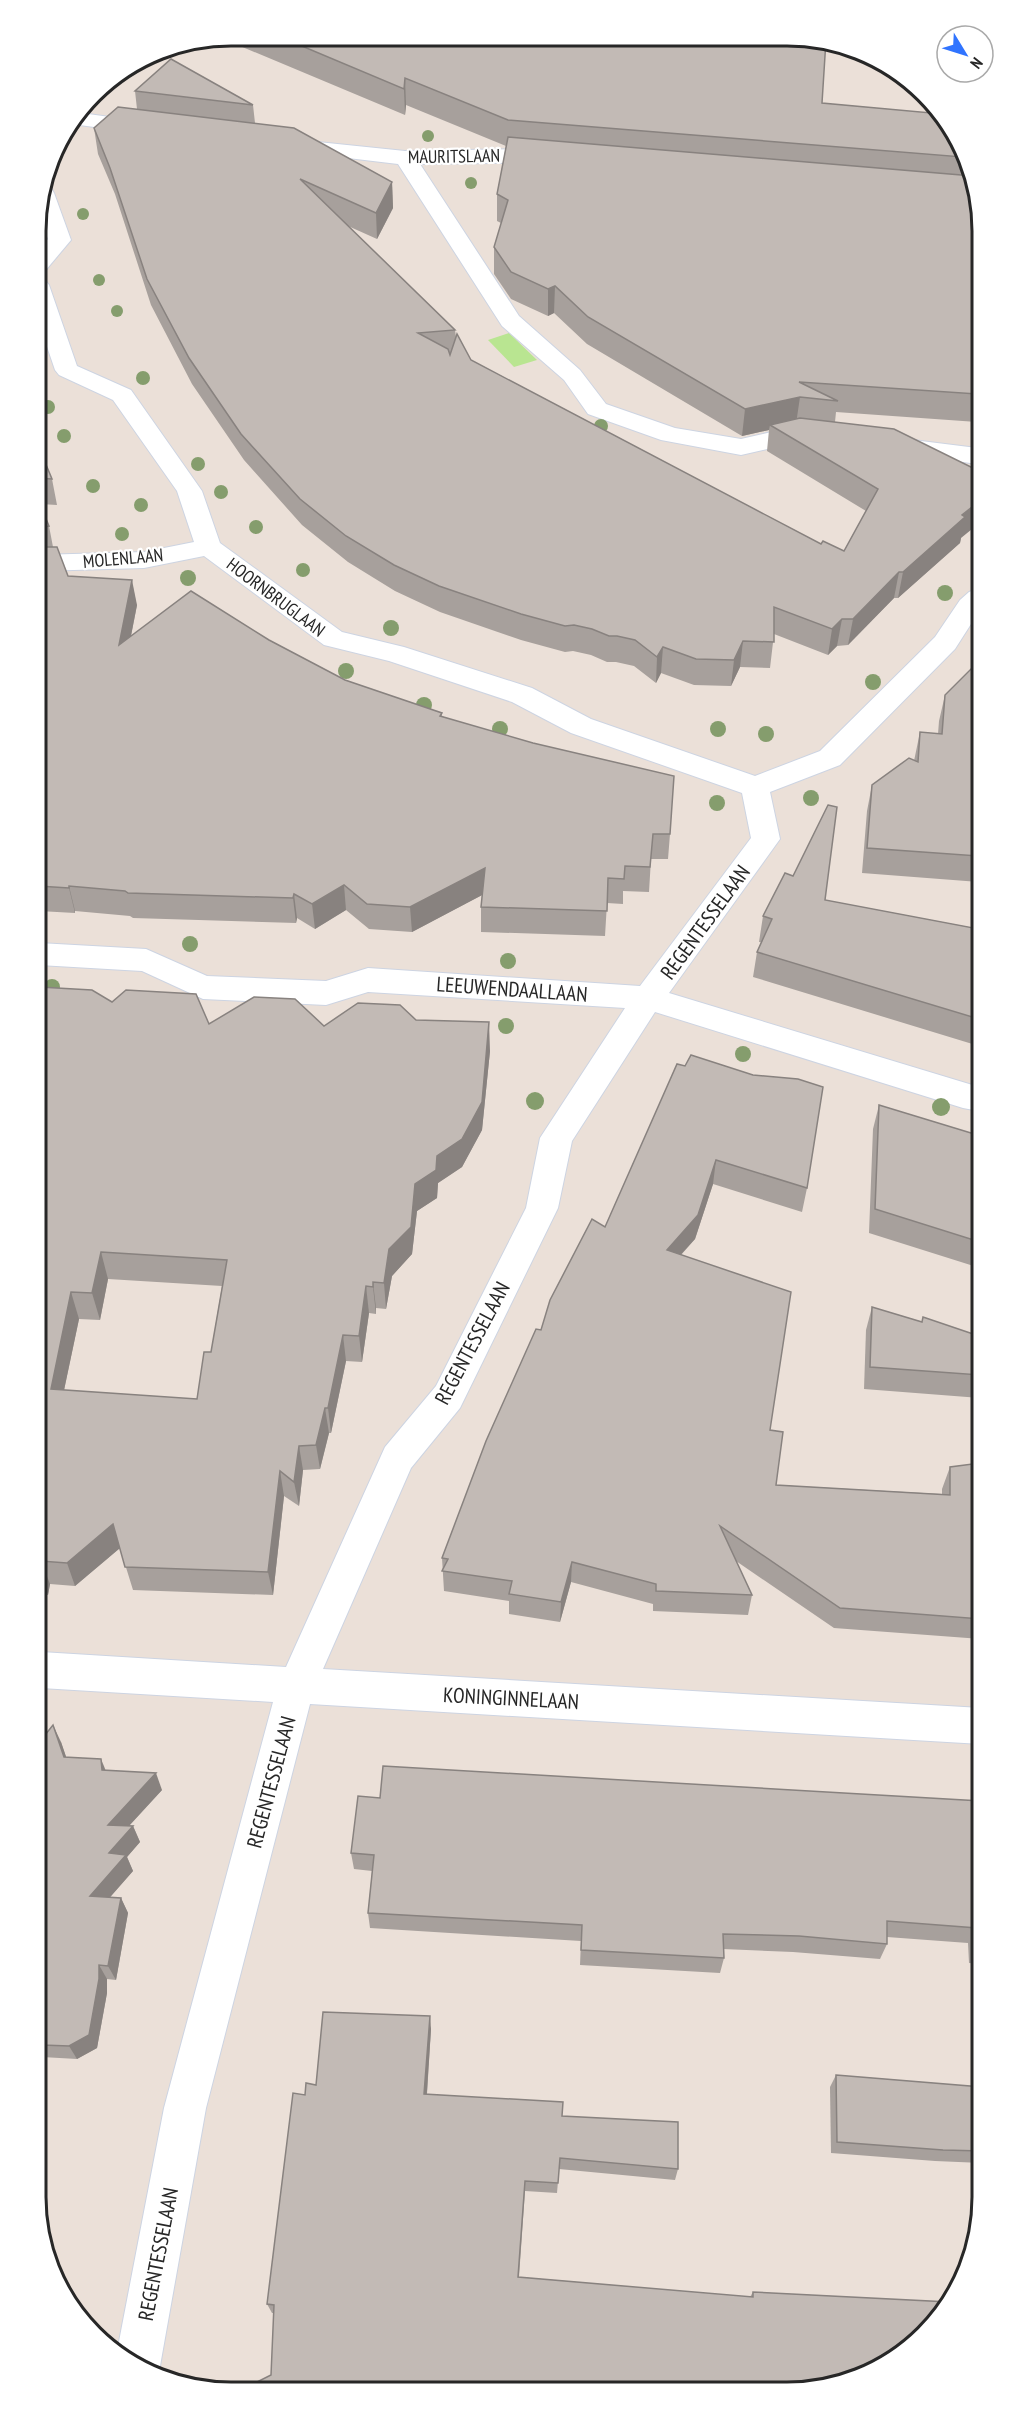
<svg xmlns="http://www.w3.org/2000/svg" width="1019" height="2428" font-family="'PT Sans Narrow',sans-serif">
<style>
.green{fill:#b9e591}
.lines{fill:none;stroke-linecap:round;stroke-linejoin:round}
.minor-casing{stroke:#cdd4e2;stroke-width:2}
.minor{fill:#fff;fill-rule:evenodd}
.tree{fill:#859d6d}
.wall{fill:#a7a09c;fill-rule:evenodd}
.shaded-wall{fill:#88827f}
.building{fill:#c2bab5;stroke:#88827f;stroke-width:1.5;fill-rule:evenodd}
.labels{text-anchor:middle;dominant-baseline:central;stroke-width:4.5;stroke-linejoin:round;paint-order:stroke}
.far-street-label{font-size:18px;fill:#272727;stroke:#fff}
.street-label{font-size:21px;fill:#272727;stroke:#fff}
.rim{fill:none;stroke:#272727;stroke-width:3}
</style>
<rect width="100%" height="100%" fill="#ebe0d8"/>
<polygon class="green" points="509,333 537,360 514,367 488,340"/>
<g class="lines">
<defs>
<g id="minor">
<polygon points="81,113 146,122 154,123 157,128 154,133 146,134 72,124"/>
<polygon points="289,139 405,151 524,149 557,152 560,157 557,162 420,164 519,316 580,370 606,404 675,428 741,439 797,426 822,431 825,436 822,441 813,444 797,442 741,455 661,440 588,414 564,380 502,326 398,164 281,150 278,145 281,140"/>
<polygon points="45,187 51,188 54,193 71,240 45,271 37,273 37,253 48,239 38,211"/>
<polygon points="37,278 45,280 49,285 77,366 131,390 202,491 220,543 342,632 404,647 532,688 591,719 755,776 820,751 935,637 960,600 969,592 978,589 978,613 955,649 840,765 770,792 780,839 669,993 979,1087 979,1111 963,1108 655,1012 572,1141 558,1208 460,1408 411,1468 323,1669 981,1708 981,1744 310,1704 206,2108 160,2366 156,2375 145,2372 117,2352 164,2108 273,1702 41,1688 41,1652 286,1667 385,1447 436,1386 526,1208 540,1138 625,1008 368,992 326,1005 203,999 142,971 39,965 39,943 146,949 207,976 326,981 368,968 640,986 751,838 742,793 571,733 512,702 389,661 324,645 204,556 144,568 38,571 37,555 144,552 194,542 177,491 113,400 59,375 55,370 37,317"/>
<polygon points="897,438 977,448 977,464 888,451 885,446 888,441"/>
</g>
</defs>
<use href="#minor" class="minor-casing"/>
<use href="#minor" class="minor"/>
</g>
<g class="tree">
<circle cx="428" cy="136" r="6"/>
<circle cx="471" cy="183" r="6"/>
<circle cx="83" cy="214" r="6"/>
<circle cx="99" cy="280" r="6"/>
<circle cx="117" cy="311" r="6"/>
<circle cx="143" cy="378" r="7"/>
<circle cx="48" cy="407" r="7"/>
<circle cx="601" cy="426" r="7"/>
<circle cx="64" cy="436" r="7"/>
<circle cx="198" cy="464" r="7"/>
<circle cx="93" cy="486" r="7"/>
<circle cx="221" cy="492" r="7"/>
<circle cx="141" cy="505" r="7"/>
<circle cx="256" cy="527" r="7"/>
<circle cx="122" cy="534" r="7"/>
<circle cx="303" cy="570" r="7"/>
<circle cx="188" cy="578" r="8"/>
<circle cx="945" cy="593" r="8"/>
<circle cx="391" cy="628" r="8"/>
<circle cx="346" cy="671" r="8"/>
<circle cx="873" cy="682" r="8"/>
<circle cx="424" cy="705" r="8"/>
<circle cx="500" cy="729" r="8"/>
<circle cx="718" cy="729" r="8"/>
<circle cx="766" cy="734" r="8"/>
<circle cx="811" cy="798" r="8"/>
<circle cx="717" cy="803" r="8"/>
<circle cx="190" cy="944" r="8"/>
<circle cx="508" cy="961" r="8"/>
<circle cx="52" cy="987" r="8"/>
<circle cx="506" cy="1026" r="8"/>
<circle cx="743" cy="1054" r="8"/>
<circle cx="535" cy="1101" r="9"/>
<circle cx="941" cy="1107" r="9"/>
</g>
<g class="wall">
<polygon points="232,36 825,40 822,103 930,113 931,102 976,181 977,422 836,412 835,422 961,538 960,543 898,598 894,598 848,645 837,646 828,655 774,634 770,668 740,667 731,686 694,685 661,673 656,683 634,666 616,662 607,662 591,655 573,651 565,652 521,640 440,612 395,591 348,562 302,525 244,460 192,384 151,305 115,194 98,154 94,128 137,109 135,91 253,105 255,123 392,182 393,208 377,239 348,226 455,330 456,337 471,360 821,544 844,551 866,511 767,451 769,430 742,436 587,344 554,313 548,316 511,299 494,274 494,247 501,223 497,221 497,194 506,146 406,105 405,115 221,38"/>
<polygon points="37,443 52,479 57,505 40,504 49,526 53,547 68,576 137,605 131,636 269,640 345,680 442,713 442,716 670,834 668,859 651,859 649,892 623,891 623,904 607,903 605,936 481,932 481,907 482,895 412,932 369,929 346,910 315,929 297,918 296,923 133,918 130,916 75,911 75,913 39,911"/>
<polygon points="978,665 979,882 862,873 867,811 872,785 914,761 920,732 938,734 939,721 945,695"/>
<polygon points="825,900 979,929 979,1046 753,977 757,952 761,942 759,942 763,916"/>
<path d="M39,987L209,1024L324,1026L416,1020L490,1051L482,1130L462,1167L438,1183L437,1198L417,1211L412,1254L392,1276L386,1309L376,1308V1314L369,1313L362,1362L346,1361L331,1433H329L320,1469L303,1470L299,1506L284,1496L273,1595L133,1590L120,1548L75,1586L50,1584L48,1595H41ZM108,1279L222,1286L211,1352L197,1399L64,1390L79,1319L100,1320Z"/>
<polygon points="677,1064 807,1188 802,1212 713,1184 695,1239 681,1255 770,1430 776,1485 942,1494 942,1489 950,1467 980,1463 981,1639 834,1628 736,1561 752,1595 748,1615 653,1611 653,1604 571,1582 560,1622 509,1614 509,1601 444,1591 442,1558 541,1330 605,1227"/>
<polygon points="879,1105 971,1133 979,1134 980,1268 869,1233 873,1129"/>
<polygon points="872,1307 980,1339 980,1398 864,1389 866,1330"/>
<polygon points="41,1740 61,1742 66,1757 162,1790 129,1826 133,1826 140,1842 127,1857 133,1871 110,1897 121,1898 128,1913 116,1980 107,1979 107,1993 97,2048 77,2059 42,2057"/>
<polygon points="380,1798 981,1801 982,1964 969,1963 968,1943 887,1937 887,1944 880,1959 793,1952 723,1949 724,1958 720,1973 580,1965 581,1941 370,1928 368,1913 372,1871 354,1869 351,1853"/>
<polygon points="431,2029 427,2094 562,2116 678,2169 675,2180 559,2169 557,2193 525,2191 519,2277 750,2297 753,2292 949,2302 271,2375 274,2313 272,2313 267,2304 305,2095 316,2085"/>
<polygon points="836,2075 982,2087 982,2163 935,2161 831,2153 830,2087"/>
</g>
<g class="shaded-wall">
<polygon points="405,78 406,105 405,115 404,89"/>
<polygon points="392,182 393,208 377,239 376,213"/>
<polygon points="555,286 554,313 548,316 548,289"/>
<polygon points="800,397 796,424 770,425 769,430 742,436 745,409"/>
<polygon points="977,503 977,525 961,538 960,543 898,598 903,572 962,515"/>
<polygon points="899,572 894,598 848,645 853,619"/>
<polygon points="132,580 137,605 124,671 119,645"/>
<polygon points="842,619 837,646 828,655 832,629"/>
<polygon points="743,641 740,667 731,686 734,660"/>
<polygon points="663,647 661,673 656,683 657,657"/>
<polygon points="485,868 486,893 412,932 410,907"/>
<polygon points="344,885 346,910 315,929 312,904"/>
<polygon points="69,886 75,911 75,913 69,888"/>
<polygon points="294,894 297,918 296,923 293,898"/>
<polygon points="489,1022 490,1051 482,1130 462,1167 438,1183 437,1198 417,1211 412,1254 392,1276 386,1309 384,1283 389,1249 415,1184"/>
<polygon points="716,1160 713,1184 695,1239 664,1273 667,1250"/>
<polygon points="101,1252 108,1279 100,1320 92,1293"/>
<polygon points="373,1282 376,1308 376,1314 373,1287"/>
<polygon points="366,1286 369,1313 362,1362 359,1336"/>
<polygon points="71,1292 79,1319 59,1414 51,1389"/>
<polygon points="343,1335 346,1361 331,1433 328,1408"/>
<polygon points="325,1408 329,1433 320,1469 316,1445"/>
<polygon points="299,1446 303,1470 299,1506 294,1482"/>
<polygon points="280,1471 284,1496 273,1595 268,1572"/>
<polygon points="113,1524 120,1548 75,1586 67,1563"/>
<polygon points="41,1561 50,1584 48,1595 41,1577"/>
<polygon points="572,1562 571,1582 560,1622 561,1602"/>
<polygon points="53,1725 61,1742 72,1774 64,1757"/>
<polygon points="101,1759 108,1776 102,1770"/>
<polygon points="156,1773 162,1790 115,1841 108,1825"/>
<polygon points="133,1826 140,1842 127,1857 133,1871 98,1911 90,1896 109,1853"/>
<polygon points="121,1898 128,1913 116,1980 108,1966"/>
<polygon points="99,1965 107,1979 107,1993 97,2048 77,2059 69,2046"/>
<polygon points="430,2016 431,2029 426,2106 424,2094"/>
</g>
<g class="building">
<polygon points="278,36 825,40 826,40 822,103 931,113 931,108 934,108 962,157 508,120 405,78 404,89"/>
<polygon points="171,59 253,105 135,91"/>
<polygon points="118,107 294,128 392,182 376,213 300,179 455,330 418,333 448,349 450,355 457,334 471,360 821,544 823,541 844,551 878,489 770,425 800,418 894,429 977,470 977,503 962,515 965,517 903,572 899,572 853,619 842,619 832,629 774,607 774,642 743,641 734,660 696,659 663,647 657,657 635,640 617,636 609,636 592,629 574,625 565,626 521,614 439,586 394,565 346,536 300,499 241,434 189,358 147,279 110,168 94,128"/>
<polygon points="508,137 973,176 976,181 977,394 799,382 838,401 800,397 745,409 588,317 555,286 548,289 511,272 494,247 508,200 497,194"/>
<polygon points="37,443 52,479 37,478"/>
<polygon points="37,497 49,526 37,527"/>
<polygon points="37,547 57,547 68,576 132,580 119,645 191,591 269,640 345,680 442,713 440,716 533,743 674,776 670,834 653,834 650,867 625,866 624,879 608,878 607,911 481,907 485,868 410,907 367,904 344,885 312,904 294,894 293,898 128,893 125,891 69,886 69,888 38,886"/>
<polygon points="978,665 978,856 867,848 872,785 909,758 918,762 920,732 942,734 945,695 972,668"/>
<polygon points="828,805 837,807 825,900 979,929 979,1019 757,952 772,919 763,916 785,873 793,876"/>
<path d="M39,987L92,990L112,1002L126,990L196,994L209,1024L254,997L295,999L324,1026L358,1003L400,1005L416,1020L489,1022L482,1102L462,1139L437,1156L436,1170L415,1184L411,1227L389,1249L384,1283L373,1282V1287L366,1286L359,1336L343,1335L328,1408H325L316,1445L299,1446L294,1482L280,1471L268,1572L125,1567L113,1524L67,1563L41,1561V1562ZM101,1252L227,1260L211,1352H204L197,1399L51,1389L71,1292L92,1293Z"/>
<polygon points="691,1055 753,1075 798,1079 823,1087 807,1188 716,1160 698,1215 667,1250 791,1292 770,1430 783,1432 776,1485 950,1495 950,1467 980,1463 981,1619 840,1608 720,1526 752,1595 656,1591 656,1584 572,1562 561,1602 509,1594 512,1581 442,1571 448,1559 442,1558 486,1441 536,1329 541,1330 550,1300 592,1219 605,1227 677,1064 685,1066"/>
<polygon points="879,1105 971,1133 979,1134 980,1242 875,1209"/>
<polygon points="872,1307 922,1322 923,1317 979,1336 978,1338 980,1339 980,1375 870,1367"/>
<polygon points="53,1725 64,1757 101,1759 102,1770 156,1773 108,1825 133,1826 109,1853 126,1855 90,1896 121,1898 108,1966 99,1965 99,1979 89,2035 69,2046 42,2045 41,1740"/>
<polygon points="383,1766 981,1801 982,1948 978,1948 977,1928 887,1921 887,1944 799,1936 723,1934 724,1958 581,1950 582,1925 368,1913 374,1855 351,1853 358,1796 380,1798"/>
<polygon points="323,2012 430,2016 424,2094 563,2102 562,2116 678,2122 678,2169 560,2158 558,2183 525,2181 518,2277 753,2297 753,2292 949,2302 935,2325 885,2366 838,2385 257,2388 257,2382 271,2375 274,2305 267,2304 293,2093 305,2095 306,2083 316,2085"/>
<polygon points="836,2075 982,2087 982,2151 943,2150 837,2142"/>
</g>
<g class="labels">
<g class="far-street-label">
<text transform="translate(454 156) rotate(-1)">MAURITSLAAN</text>
<text transform="translate(123 558) rotate(-5)">MOLENLAAN</text>
<text transform="translate(276 597) rotate(37)">HOORNBRUGLAAN</text>
</g>
<g class="street-label">
<text transform="translate(705 922) rotate(-54)">REGENTESSELAAN</text>
<text transform="translate(512 989) rotate(4)">LEEUWENDAALLAAN</text>
<text transform="translate(472 1343) rotate(-62)">REGENTESSELAAN</text>
<text transform="translate(511 1698) rotate(3)">KONINGINNELAAN</text>
<text transform="translate(271 1782) rotate(-75)">REGENTESSELAAN</text>
<text transform="translate(158 2254) rotate(-79)">REGENTESSELAAN</text>
</g>
</g>
<path d="M0 0H1019V2428H0ZM231 46H787A185 185 0 0 1 972 231V2197A185 185 0 0 1 787 2382H231A185 185 0 0 1 46 2197V231A185 185 0 0 1 231 46Z" fill="#fff" fill-rule="evenodd"/>
<path class="rim" d="M231 46H787A185 185 0 0 1 972 231V2197A185 185 0 0 1 787 2382H231A185 185 0 0 1 46 2197V231A185 185 0 0 1 231 46Z"/>
<g transform="translate(965 54) rotate(128)"><circle r="28" fill="#ffffff" stroke="#a9a9a9" stroke-width="1.5"/>
<path d="M0-4.5L10 22L0 15L-10 22Z" fill="#3074ff"/>
<text y="-9" font-size="16" font-weight="bold" text-anchor="middle" fill="#272727">N</text>
</g>
</svg>
